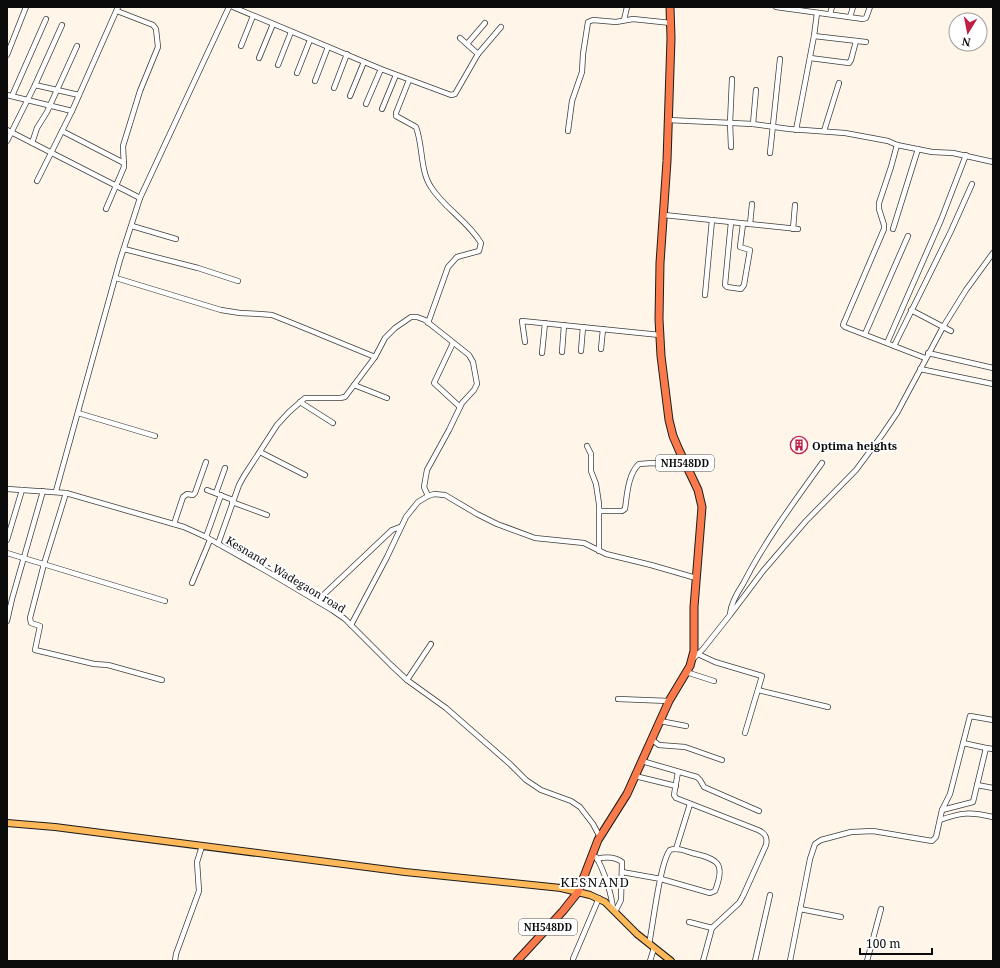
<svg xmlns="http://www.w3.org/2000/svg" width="1000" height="968" font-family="'Noto Serif',serif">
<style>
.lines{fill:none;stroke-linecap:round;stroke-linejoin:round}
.minor-casing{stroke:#3e3e3e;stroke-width:6}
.major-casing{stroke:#1c1c1c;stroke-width:8}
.highway-casing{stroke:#1c1c1c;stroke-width:9}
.minor{stroke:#fff;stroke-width:4.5}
.major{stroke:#feb759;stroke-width:6}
.highway{stroke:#fa7a4b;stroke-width:7}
.labels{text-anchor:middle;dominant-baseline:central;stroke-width:4;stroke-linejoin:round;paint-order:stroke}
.shield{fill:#fff;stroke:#545454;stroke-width:1}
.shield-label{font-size:10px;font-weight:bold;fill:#0b0b0b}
.poi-label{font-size:11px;font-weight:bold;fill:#0b0b0b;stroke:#fff;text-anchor:start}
.street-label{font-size:11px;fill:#0b0b0b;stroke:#fff}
.quarter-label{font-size:13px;letter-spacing:1px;fill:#0b0b0b;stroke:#fff}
</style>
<rect width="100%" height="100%" fill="#fff6e9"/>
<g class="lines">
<defs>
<g id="minor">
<polyline points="233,7 381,69 451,95 455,94 478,54 501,27"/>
<polyline points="776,7 863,19 866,18 870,7"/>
<polyline points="830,14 832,7"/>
<polyline points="850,17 853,7"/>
<polyline points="624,20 627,7"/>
<polyline points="814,36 866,42"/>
<polyline points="460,38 478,54"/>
<polyline points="467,44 485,23"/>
<polyline points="241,46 253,16"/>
<polyline points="7,55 26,7"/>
<polyline points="259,58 273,24"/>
<polyline points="810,58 849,63 851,60 856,41"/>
<polyline points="278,65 291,32"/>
<polyline points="297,73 310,40"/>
<path d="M409,80L396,113V116L416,127C423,145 420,171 431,187C444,208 468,221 481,243L479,251L457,257L448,267L428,323"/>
<polyline points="315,81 328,47"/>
<polyline points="35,85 79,95"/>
<polyline points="334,88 347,54"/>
<polyline points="7,95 72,111"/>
<polyline points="12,96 46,19"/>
<polyline points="350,96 364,62"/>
<polyline points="366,104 381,69"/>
<polyline points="382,109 396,75"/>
<polyline points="668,120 753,124 789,129 845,133 888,141 897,145 932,152 953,153 993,162"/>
<polyline points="753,124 756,90"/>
<polyline points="7,130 140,198"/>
<polyline points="796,130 814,36 817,13"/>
<polyline points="62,131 124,163"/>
<polyline points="568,131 572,101 582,72 583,54 588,22 593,20 616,22 633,19 671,23"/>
<polyline points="824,131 839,83"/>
<polyline points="7,141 35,85 62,25"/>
<polyline points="32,143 37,128 47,112 77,46"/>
<polyline points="897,145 891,167 879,203 879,209 884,225 884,229 843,325 845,327 925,358"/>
<polyline points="731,147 730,123 732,79"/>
<polyline points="770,153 780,59"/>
<polyline points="37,181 72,111 118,7"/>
<polyline points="106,209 124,167 123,146 140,91 158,47 156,29 153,25 117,11"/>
<polyline points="664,215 798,229"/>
<polyline points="731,222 725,285 727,287 741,289 744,285 750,250 740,247 743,224"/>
<polyline points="750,224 752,204"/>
<polyline points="132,226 176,239"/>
<polyline points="793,229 795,205"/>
<polyline points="893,229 918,149"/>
<polyline points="124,249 198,268 238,281"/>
<polyline points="116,278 221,310 240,313 260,314 272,315 297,325 375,357"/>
<polyline points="705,295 712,220"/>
<polyline points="911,310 951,331"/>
<polyline points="865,334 908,236"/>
<polyline points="525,342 522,321 660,335"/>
<polyline points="453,343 434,383 460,407"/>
<polyline points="887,343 941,220 966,155"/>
<polyline points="894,346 951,231 972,184"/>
<polyline points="601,349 603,329"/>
<polyline points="581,351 583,327"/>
<polyline points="562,352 564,325"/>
<polyline points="542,353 545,323"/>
<polyline points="928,353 993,368"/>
<polyline points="920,369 993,384"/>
<polyline points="354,385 387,398"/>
<polyline points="300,402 333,423"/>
<polyline points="78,413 155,436"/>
<polyline points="587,446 591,454 591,471 596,484 599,504 599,551"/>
<polyline points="260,452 305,475"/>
<polyline points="7,489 66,493 184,527 206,537 268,572 332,610 345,619 391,665 407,680 446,708 510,764 526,780 541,790 571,801 580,807 593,824 600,837"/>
<polyline points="207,490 233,500"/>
<polyline points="56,491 120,260 140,198 229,7"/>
<polyline points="66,493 44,564 30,618 31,623 40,626 35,650 94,664 108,665 162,680"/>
<polyline points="216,493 225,468"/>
<polyline points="232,502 267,515"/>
<path d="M599,511H622L625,509C627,495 628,474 639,464L653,463L687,468"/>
<polyline points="174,524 183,497 187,494 193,495 195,493 206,462"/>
<polyline points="206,537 221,495"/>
<polyline points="7,540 22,490"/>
<polyline points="218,544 239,485 244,476 277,425 289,412 305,398 340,398 345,397 375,357 385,338 395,328 411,317 417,317 425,320 469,355 473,362 477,384 474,390 462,403 449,430 427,470 424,487 428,496"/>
<polyline points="7,553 165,601"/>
<polyline points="192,583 210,540"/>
<polyline points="317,601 392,530 400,527"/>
<path d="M730,614C731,603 737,593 743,584C765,541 794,502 822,463"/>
<polyline points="7,621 12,599 43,491"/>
<polyline points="351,625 387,557 406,517 418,502 428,496 434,494 445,495 477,514 497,524 535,538 584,543 606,554 651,565 696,578"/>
<polyline points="698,654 715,662 762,676 745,733"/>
<polyline points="693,659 703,649 730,615 763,571 806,521 856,470 882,435 897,413 943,327 966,290 993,253"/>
<polyline points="686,672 714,681"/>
<polyline points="407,680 431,644"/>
<polyline points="758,690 828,707"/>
<polyline points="618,699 669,701"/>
<polyline points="660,721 686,726"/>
<polyline points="651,739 659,745 685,747 722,760"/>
<polyline points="963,743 986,748"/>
<polyline points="642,761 697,777 700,780 704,787 759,811"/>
<path d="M678,772L674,795L676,798L758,830C765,833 768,837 766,845L743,896L739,903L712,928L703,961"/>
<polyline points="635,776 676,786"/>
<polyline points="977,785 993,788"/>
<polyline points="942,810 973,802 986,748 993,749"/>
<path d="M940,820C962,812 970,812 993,817"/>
<polyline points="676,849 690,804"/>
<path d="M596,857C604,870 612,895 613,910"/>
<path d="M597,859C605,857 615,857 622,862L621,900L615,912"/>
<path d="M622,872L661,879L710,893L715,891C726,863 718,859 692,853C685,851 677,847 670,850C660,862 653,925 649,944"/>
<polyline points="800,909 841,917"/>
<polyline points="689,922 712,928"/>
<polyline points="573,959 599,898"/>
<polyline points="175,961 176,954 199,891 197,862 202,846"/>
<polyline points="650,961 654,948"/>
<polyline points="755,961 770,895"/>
<polyline points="790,961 810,859 815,844 821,840 851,832 873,831 932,841 936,837 942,810 950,794 970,716 993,720"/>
<polyline points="867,961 881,909"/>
</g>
<polyline id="major" points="7,823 55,827 405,872 561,888 590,895 605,902 637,934 671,961"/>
<polyline id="highway" points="517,961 563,911 578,892 598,840 627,794 669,701 690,666 694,651 694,607 702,507 698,490 679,450 673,436 669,420 661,356 659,319 660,263 667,161 671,38 670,7"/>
</defs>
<use href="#minor" class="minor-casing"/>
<use href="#major" class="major-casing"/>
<use href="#highway" class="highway-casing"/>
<use href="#minor" class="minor"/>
<use href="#major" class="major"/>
<use href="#highway" class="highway"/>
</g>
<defs>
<symbol id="building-ring" viewBox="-11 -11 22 22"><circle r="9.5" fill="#fff" stroke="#bf1e45" stroke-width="1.5"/><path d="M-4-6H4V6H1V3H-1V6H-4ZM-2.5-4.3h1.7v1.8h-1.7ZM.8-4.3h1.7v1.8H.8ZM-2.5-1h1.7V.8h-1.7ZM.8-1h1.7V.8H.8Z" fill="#bf1e45"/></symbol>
</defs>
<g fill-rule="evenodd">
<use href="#building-ring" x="789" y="435" width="20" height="20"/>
</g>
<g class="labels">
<g class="shield">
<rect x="656" y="455" width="58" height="16" rx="3"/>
<rect x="519" y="919" width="58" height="16" rx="3"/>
</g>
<g class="shield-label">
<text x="685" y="463">NH548DD</text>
<text x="548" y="927">NH548DD</text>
</g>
<g class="poi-label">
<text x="812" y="445">Optima heights</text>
</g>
<g class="street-label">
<text transform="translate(286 574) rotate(31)">Kesnand - Wadegaon road</text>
</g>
<g class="quarter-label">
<text x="595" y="882">KESNAND</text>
</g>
</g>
<rect width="1000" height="968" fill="none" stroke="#0b0b0b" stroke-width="16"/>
<g transform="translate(968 32) rotate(190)"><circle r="19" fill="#ffffff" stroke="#9d9d9d"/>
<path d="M0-3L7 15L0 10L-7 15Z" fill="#bf1e45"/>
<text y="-6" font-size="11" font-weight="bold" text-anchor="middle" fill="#0b0b0b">N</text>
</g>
<path d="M860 948v6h72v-6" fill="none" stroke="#0b0b0b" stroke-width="2"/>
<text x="866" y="948" font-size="12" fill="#0b0b0b" stroke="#ffffff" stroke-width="3" paint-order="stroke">100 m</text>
</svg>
